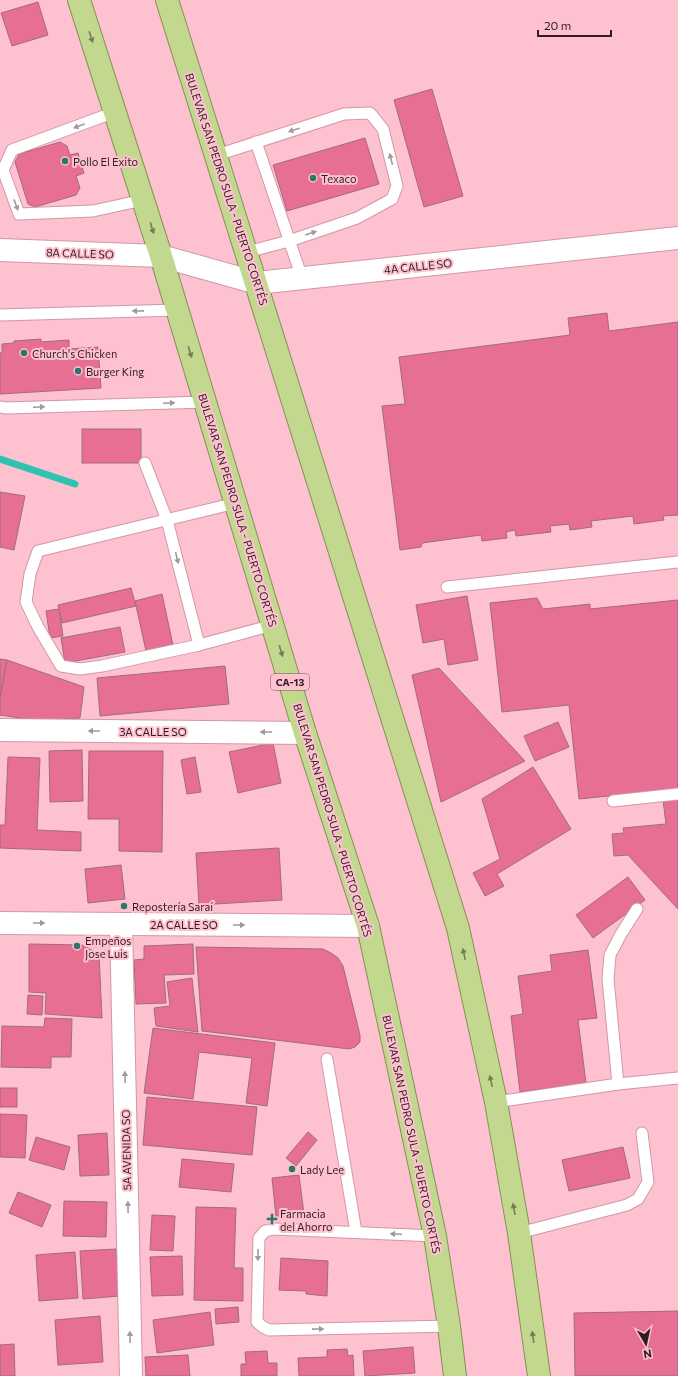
<svg xmlns="http://www.w3.org/2000/svg" width="678" height="1376" font-family="Commissioner,sans-serif">
<style>
.lines{fill:none;stroke-linecap:round;stroke-linejoin:round}
.stream{stroke:#30c2b1;stroke-width:7}
.building{fill:#e76f93;stroke:#a26c7a}
.service-casing{stroke:#d198a6;stroke-width:13}
.minor-casing{stroke:#d198a6;stroke-width:24}
.tertiary-casing{stroke:#d198a6;stroke-width:24}
.trunk-casing{stroke:#859056;stroke-width:24}
.service{stroke:#fff;stroke-width:11}
.minor{stroke:#fff;stroke-width:22}
.tertiary{stroke:#fff;stroke-width:22}
.trunk{stroke:#c2d88e;stroke-width:22}
.oneway{fill:#7a7a58}
.oneway2{fill:#a3999c}
.poi-dot{fill:#2d746a;stroke:#fdc1cf;stroke-width:1.5}
.labels{text-anchor:middle;dominant-baseline:central;stroke-width:4;stroke-linejoin:round;paint-order:stroke}
.shield{fill:#fdc1cf;stroke:#6f4e56;stroke-width:1}
.shield-label{font-size:10px;font-weight:bold;fill:#321c22}
.poi-label{font-size:11px;fill:#321c22;stroke:#fdc1cf;text-anchor:start}
.street-label{font-size:11px;fill:#321c22;stroke:#fdc1cf}
</style>
<rect width="100%" height="100%" fill="#fdc1cf"/>
<g class="lines">
<polyline class="stream" points="0,459 75,484"/>
</g>
<g class="building">
<polygon points="38,2 48,35 12,46 1,13"/>
<polygon points="432,89 463,196 424,207 394,100"/>
<polygon points="365,138 379,184 287,211 273,165"/>
<polygon points="60,142 67,146 70,155 78,153 84,173 76,176 80,188 76,195 35,207 28,204 15,162 19,154"/>
<polygon points="607,313 609,331 678,322 678,515 663,516 664,520 634,524 633,516 591,521 592,527 570,530 569,524 550,526 551,532 516,536 515,530 506,532 507,538 482,541 481,535 422,543 421,547 400,550 382,406 405,404 399,357 570,335 568,318"/>
<polygon points="41,339 41,342 69,340 69,349 98,347 101,388 0,394 0,353 2,353 2,344 14,343 14,341"/>
<rect x="82" y="429" width="59" height="34"/>
<polygon points="0,492 25,496 14,550 0,547"/>
<polygon points="131,588 136,606 62,623 58,605"/>
<polygon points="162,594 173,645 146,651 135,601"/>
<polygon points="467,596 478,660 448,665 444,639 423,643 416,605"/>
<polygon points="537,598 543,609 590,604 590,609 678,600 678,789 579,799 569,705 502,712 490,603"/>
<polygon points="59,609 63,636 50,638 46,611"/>
<polygon points="120,627 125,652 65,663 61,638"/>
<polygon points="0,659 7,660 0,699"/>
<polygon points="7,660 84,687 80,718 40,721 0,715 0,699"/>
<polygon points="225,666 229,704 100,716 97,678"/>
<polygon points="439,668 525,761 441,802 412,675"/>
<polygon points="558,722 569,747 535,761 524,736"/>
<polygon points="273,743 281,783 238,793 229,752"/>
<polygon points="82,750 83,801 50,802 49,751"/>
<polygon points="89,751 163,751 162,852 119,851 119,819 88,819"/>
<polygon points="8,757 40,758 37,830 81,832 81,851 0,848 0,825 5,825"/>
<polygon points="195,757 201,792 187,794 181,760"/>
<polygon points="533,767 571,829 497,874 504,886 485,896 473,873 500,859 482,799"/>
<polygon points="678,799 678,909 628,855 614,856 612,834 624,833 623,828 666,824 663,800"/>
<polygon points="279,848 282,900 199,905 196,853"/>
<polygon points="121,865 125,899 88,903 85,869"/>
<polygon points="628,877 645,900 593,938 576,915"/>
<polygon points="29,944 82,945 99,954 102,1018 45,1014 46,993 29,992"/>
<polygon points="193,944 194,974 164,975 166,1003 136,1004 134,960 144,959 144,946"/>
<polygon points="196,947 323,949 331,953 338,958 343,966 360,1035 360,1042 355,1047 349,1049 202,1031"/>
<polygon points="588,950 597,1018 578,1020 586,1083 520,1092 511,1016 523,1014 518,976 552,971 550,955"/>
<polygon points="192,978 198,1032 156,1026 154,1008 170,1006 167,982"/>
<polygon points="28,995 43,996 42,1015 27,1014"/>
<polygon points="45,1018 72,1019 71,1057 51,1057 51,1068 1,1067 2,1026 44,1027"/>
<polygon points="153,1028 275,1043 267,1106 246,1103 252,1058 199,1052 193,1099 144,1093"/>
<rect x="0" y="1088" width="17" height="19"/>
<polygon points="147,1097 257,1107 252,1155 143,1145"/>
<polygon points="0,1114 27,1115 25,1158 0,1157"/>
<polygon points="308,1132 317,1140 296,1166 286,1158"/>
<polygon points="107,1133 109,1175 80,1176 78,1135"/>
<polygon points="36,1137 70,1147 64,1170 29,1160"/>
<polygon points="623,1147 630,1178 569,1191 562,1160"/>
<polygon points="182,1159 234,1164 231,1192 179,1187"/>
<polygon points="299,1175 304,1214 276,1217 272,1178"/>
<polygon points="18,1192 51,1205 42,1227 9,1213"/>
<polygon points="64,1201 107,1202 106,1237 63,1236"/>
<polygon points="196,1207 236,1208 234,1268 243,1268 243,1301 194,1300"/>
<polygon points="152,1215 175,1216 173,1251 150,1250"/>
<polygon points="116,1249 120,1296 83,1299 80,1251"/>
<polygon points="75,1252 78,1298 39,1301 36,1255"/>
<polygon points="182,1256 183,1295 152,1296 150,1257"/>
<polygon points="281,1258 328,1261 327,1296 306,1294 306,1291 279,1290"/>
<polygon points="238,1307 239,1322 216,1324 215,1309"/>
<polygon points="678,1311 678,1376 575,1376 574,1313"/>
<polygon points="210,1312 214,1345 157,1353 153,1320"/>
<polygon points="100,1316 103,1362 58,1365 55,1320"/>
<polygon points="14,1344 15,1376 0,1376 0,1345"/>
<polygon points="413,1347 415,1373 365,1376 363,1351"/>
<polygon points="347,1349 348,1356 353,1355 354,1376 299,1376 298,1358 327,1357 327,1350"/>
<polygon points="267,1351 268,1363 277,1363 277,1376 241,1376 241,1364 246,1364 245,1352"/>
<polygon points="188,1355 190,1376 146,1376 145,1357"/>
</g>
<g class="lines">
<defs>
<g id="service">
<polyline points="115,112 12,150 3,170 19,214 93,211 143,200"/>
<polyline points="256,142 302,278"/>
<polyline points="217,155 344,114 370,113 383,129 397,186 392,199 357,218 289,241 247,252"/>
<polyline points="0,315 177,310"/>
<polyline points="0,407 6,408 206,402"/>
<polyline points="145,463 167,520 199,645"/>
<polyline points="236,503 38,551 30,574 26,602 38,627 61,666 80,669 102,666 199,645 273,625"/>
<polyline points="447,587 678,562"/>
<polyline points="613,801 678,794"/>
<polyline points="327,1059 356,1232"/>
<polyline points="618,1084 608,979 610,955 621,934 637,909"/>
<polyline points="496,1102 618,1084 678,1078"/>
<polyline points="519,1233 627,1205 638,1199 648,1182 642,1133"/>
<polyline points="435,1236 274,1229 265,1231 259,1238 257,1322 263,1327 269,1330 449,1326"/>
</g>
<g id="minor">
<polyline points="0,250 161,256"/>
<polyline points="0,730 305,733"/>
<polyline points="0,923 368,926"/>
<polyline points="121,924 131,1376"/>
</g>
<polyline id="tertiary" points="161,256 257,283 678,238"/>
<g id="trunk">
<polyline points="79,0 161,256 305,733 368,926 435,1236 449,1326 455,1376"/>
<polyline points="167,0 458,928 496,1102 519,1233 539,1376"/>
</g>
</defs>
<use href="#service" class="service-casing"/>
<use href="#minor" class="minor-casing"/>
<use href="#tertiary" class="tertiary-casing"/>
<use href="#trunk" class="trunk-casing"/>
<use href="#service" class="service"/>
<use href="#minor" class="minor"/>
<use href="#tertiary" class="tertiary"/>
<use href="#trunk" class="trunk"/>
</g>
<defs><path id="oneway-solid" d="M-6-.8H1V-3.2L6.5 0L1 3.2V.8H-6Z"/></defs>
<g class="oneway">
<use href="#oneway-solid" transform="translate(91 37) rotate(72)"/>
<use href="#oneway-solid" transform="translate(152 228) rotate(73)"/>
<use href="#oneway-solid" transform="translate(190 352) rotate(73)"/>
<use href="#oneway-solid" transform="translate(281 651) rotate(73)"/>
<use href="#oneway-solid" transform="translate(464 954) rotate(-102)"/>
<use href="#oneway-solid" transform="translate(491 1081) rotate(-102)"/>
<use href="#oneway-solid" transform="translate(514 1209) rotate(-100)"/>
<use href="#oneway-solid" transform="translate(533 1337) rotate(-98)"/>
</g>
<g class="oneway2">
<use href="#oneway-solid" transform="translate(79 126) rotate(160)"/>
<use href="#oneway-solid" transform="translate(294 130) rotate(162)"/>
<use href="#oneway-solid" transform="translate(391 159) rotate(-104)"/>
<use href="#oneway-solid" transform="translate(16 205) rotate(70)"/>
<use href="#oneway-solid" transform="translate(311 233) rotate(-19)"/>
<use href="#oneway-solid" transform="translate(138 311) rotate(179)"/>
<use href="#oneway-solid" transform="translate(169 403) rotate(-2)"/>
<use href="#oneway-solid" transform="translate(39 407) rotate(-2)"/>
<use href="#oneway-solid" transform="translate(177 558) rotate(76)"/>
<use href="#oneway-solid" transform="translate(94 731) rotate(-180)"/>
<use href="#oneway-solid" transform="translate(266 732) rotate(-180)"/>
<use href="#oneway-solid" transform="translate(39 923)"/>
<use href="#oneway-solid" transform="translate(239 925)"/>
<use href="#oneway-solid" transform="translate(125 1077) rotate(-91)"/>
<use href="#oneway-solid" transform="translate(128 1207) rotate(-91)"/>
<use href="#oneway-solid" transform="translate(396 1234) rotate(-177)"/>
<use href="#oneway-solid" transform="translate(258 1255) rotate(91)"/>
<use href="#oneway-solid" transform="translate(318 1329) rotate(-1)"/>
<use href="#oneway-solid" transform="translate(130 1337) rotate(-91)"/>
</g>
<g class="poi-dot">
<circle cx="65" cy="161" r="4"/>
<circle cx="313" cy="178" r="4"/>
<circle cx="24" cy="353" r="4"/>
<circle cx="78" cy="371" r="4"/>
<circle cx="124" cy="906" r="4"/>
<circle cx="77" cy="946" r="4"/>
<circle cx="292" cy="1169" r="4"/>
<path d="M270 1213h4v4h4v4h-4v4h-4v-4h-4v-4h4z"/>
</g>
<g class="labels">
<rect class="shield" x="271" y="674" width="38" height="16" rx="3"/>
<g class="shield-label">
<text x="290" y="682">CA-13</text>
</g>
<g class="poi-label">
<text x="73" y="161">Pollo El Exito</text>
<text x="321" y="178">Texaco</text>
<text x="32" y="353">Church's Chicken</text>
<text x="86" y="371">Burger King</text>
<text x="132" y="906">Repostería Saraí</text>
<text x="85" y="940">Empeños<tspan x="85" dy="13">Jose Luis</tspan></text>
<text x="300" y="1169">Lady Lee</text>
<text x="280" y="1213">Farmacia<tspan x="280" dy="13">del Ahorro</tspan></text>
</g>
<g class="street-label">
<text transform="translate(227 189) rotate(72)">BULEVAR SAN PEDRO SULA - PUERTO CORTÉS</text>
<text transform="translate(80 253) rotate(2)">8A CALLE SO</text>
<text transform="translate(418 266) rotate(-6)">4A CALLE SO</text>
<text transform="translate(238 510) rotate(73)">BULEVAR SAN PEDRO SULA - PUERTO CORTÉS</text>
<text x="153" y="731">3A CALLE SO</text>
<text transform="translate(333 820) rotate(73)">BULEVAR SAN PEDRO SULA - PUERTO CORTÉS</text>
<text x="184" y="924">2A CALLE SO</text>
<text transform="translate(412 1134) rotate(78)">BULEVAR SAN PEDRO SULA - PUERTO CORTÉS</text>
<text transform="translate(126 1150) rotate(-91)">5A AVENIDA SO</text>
</g>
</g>
<g transform="translate(646 1344) rotate(171)" stroke="#fdc1cf" stroke-width="3" paint-order="stroke">
<path d="M0-3L7 15L0 10L-7 15Z" fill="#321c22"/>
<text y="-6" font-size="11" font-weight="bold" text-anchor="middle" fill="#321c22">N</text>
</g>
<path d="M538 30v6h73v-6" fill="none" stroke="#321c22" stroke-width="2"/>
<text x="544" y="30" font-size="12" fill="#321c22" stroke="#fdc1cf" stroke-width="3" paint-order="stroke">20 m</text>
</svg>
